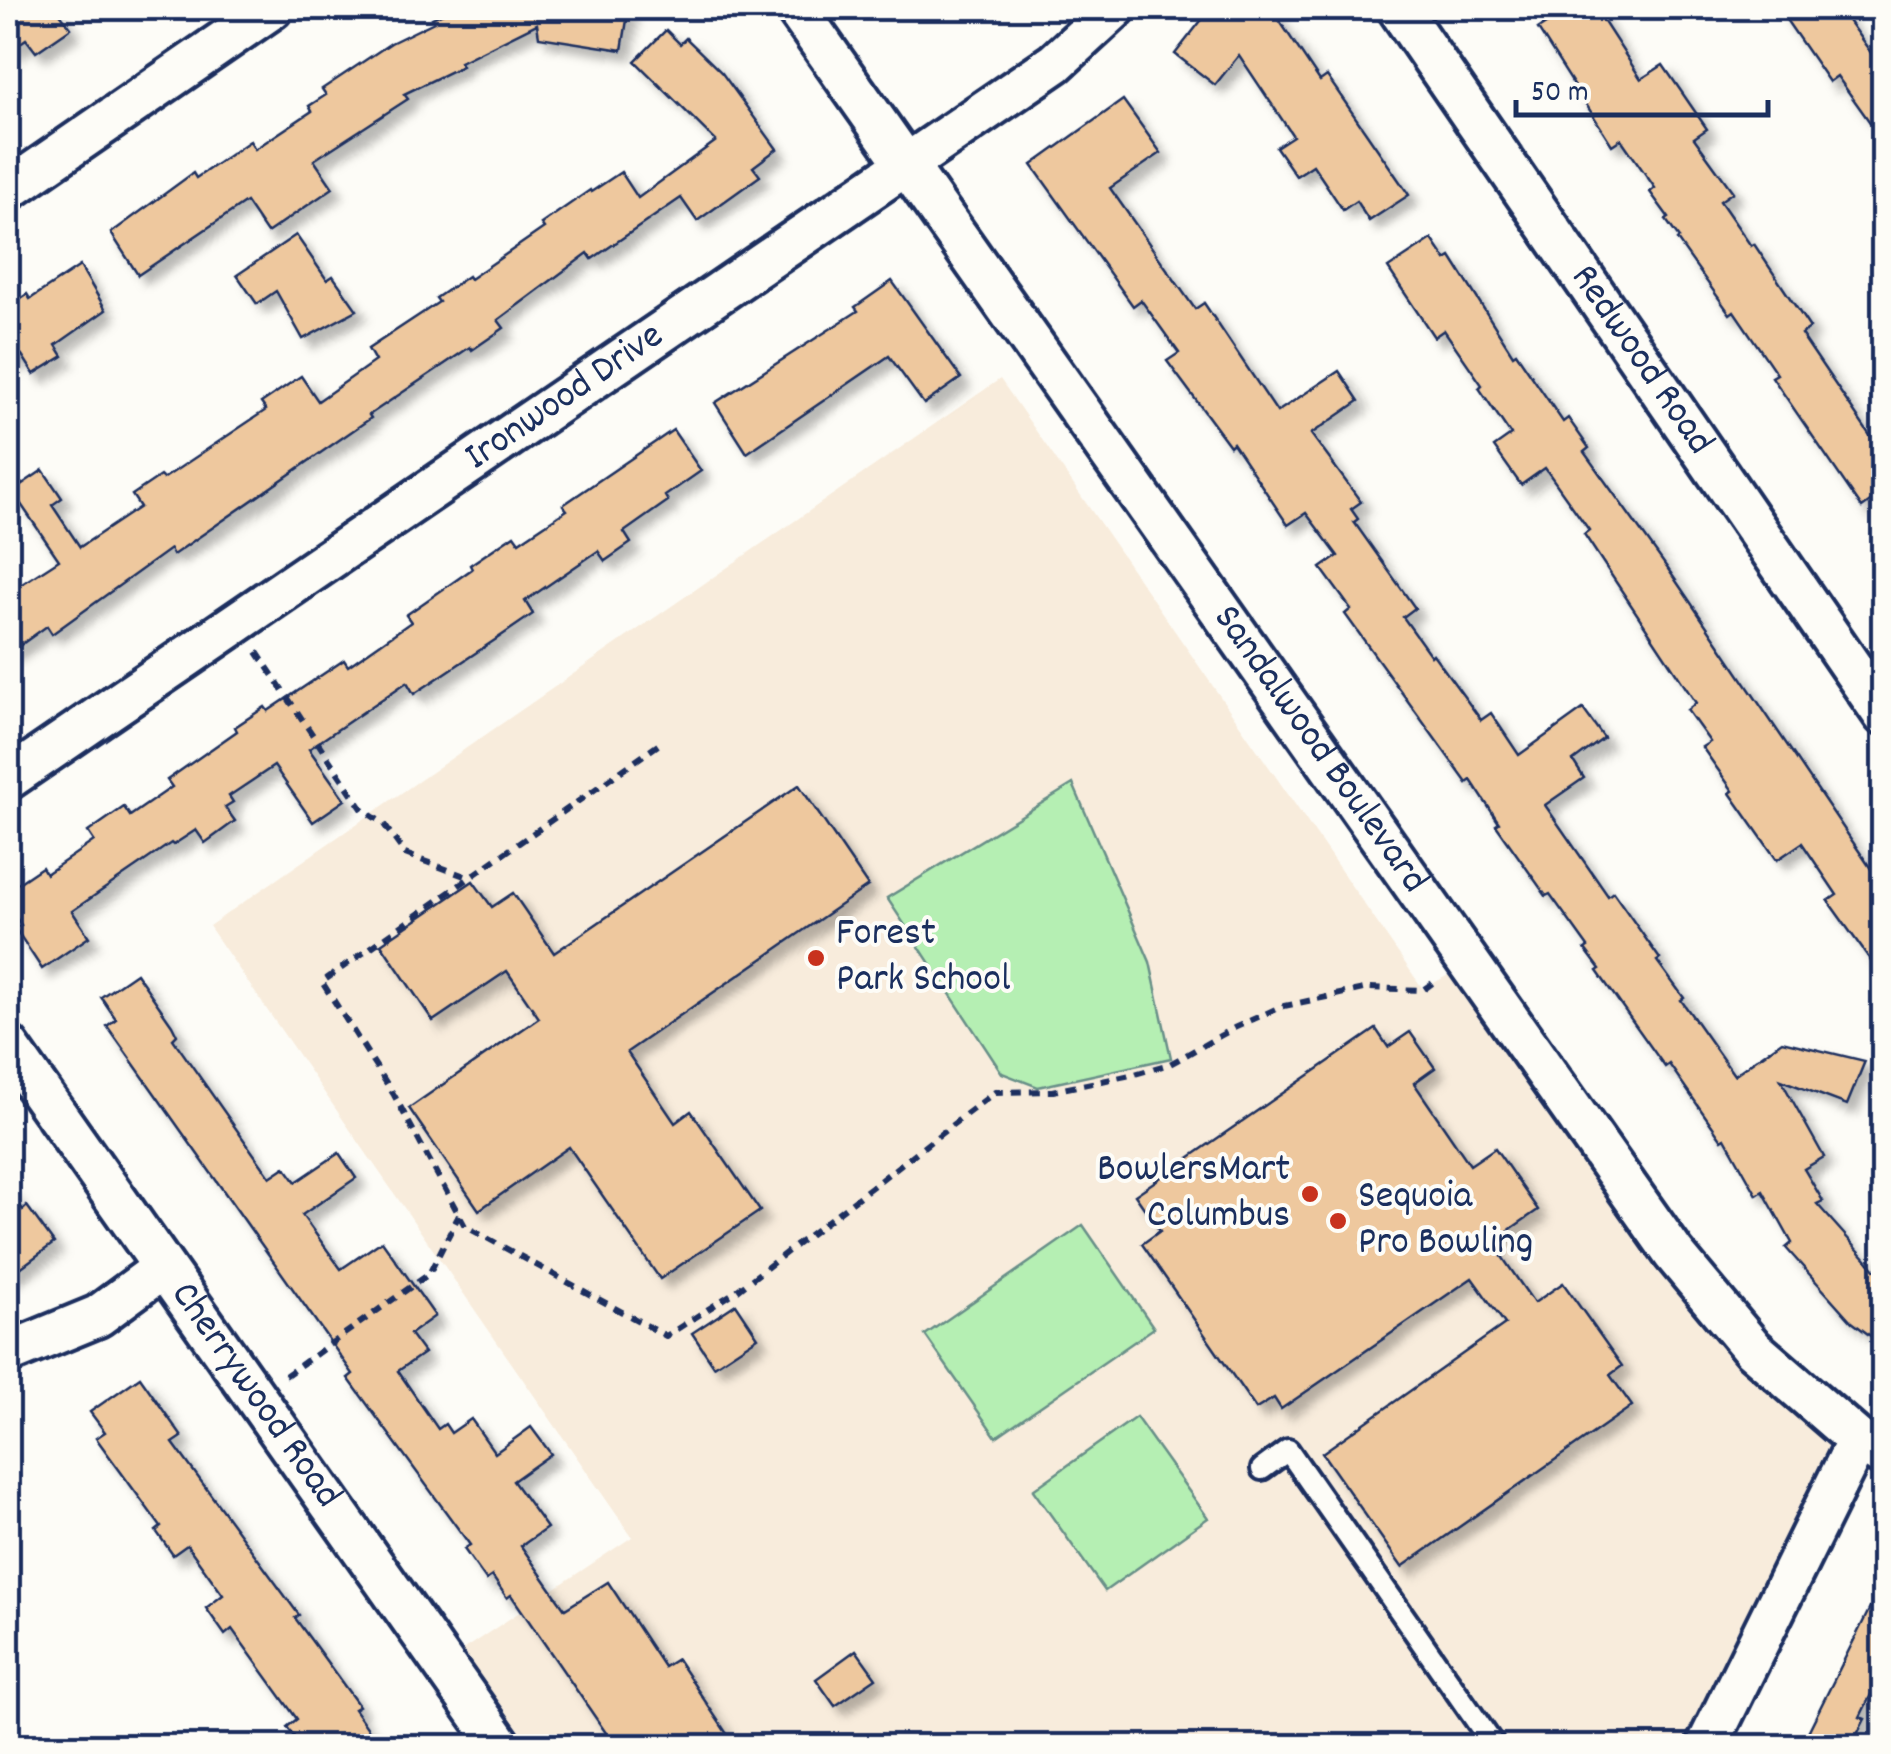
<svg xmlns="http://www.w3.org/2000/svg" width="1891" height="1754" font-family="Dekko,sans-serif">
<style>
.built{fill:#f8ecdc}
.green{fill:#b5efb3;stroke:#688f88;stroke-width:2.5}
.building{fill:#eec89e;stroke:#1b2f5e;stroke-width:2.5;filter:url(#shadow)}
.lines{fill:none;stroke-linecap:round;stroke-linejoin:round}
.lane-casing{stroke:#1b2f5e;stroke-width:28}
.street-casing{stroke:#1b2f5e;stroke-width:48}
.path{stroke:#1b2f5e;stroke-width:6;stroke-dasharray:10 8;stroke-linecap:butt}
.lane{stroke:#fdfcf7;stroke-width:20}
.street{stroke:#fdfcf7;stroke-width:40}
.poi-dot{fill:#c8321e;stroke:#fdfcf7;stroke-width:4}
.labels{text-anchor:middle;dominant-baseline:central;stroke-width:8;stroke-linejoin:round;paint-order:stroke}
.street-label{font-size:40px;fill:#1b2f5e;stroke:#fdfcf7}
.poi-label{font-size:40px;fill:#1b2f5e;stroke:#fdfcf7;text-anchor:start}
</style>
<defs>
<filter id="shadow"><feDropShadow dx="9" dy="9" stdDeviation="5" flood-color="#0004"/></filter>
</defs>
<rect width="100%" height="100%" fill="#fdfcf7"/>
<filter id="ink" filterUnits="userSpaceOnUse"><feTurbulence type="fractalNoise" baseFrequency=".01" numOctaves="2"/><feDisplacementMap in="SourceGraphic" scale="20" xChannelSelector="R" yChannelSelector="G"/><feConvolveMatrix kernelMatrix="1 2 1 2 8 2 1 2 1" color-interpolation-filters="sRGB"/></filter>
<g filter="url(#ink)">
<polygon class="built" points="1000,379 1423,989 1470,963 1691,1283 1855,1436 1708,1746 505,1746 446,1661 632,1537 209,926"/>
<g class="green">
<polygon points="1073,784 1150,962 1171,1058 1038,1087 1002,1073 887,898"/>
<polygon points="1083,1225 1154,1328 996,1437 925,1335"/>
<polygon points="1136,1417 1208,1518 1105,1591 1033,1490"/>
</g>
<g class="building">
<polygon points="8,8 56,8 71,28 36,52 26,39 8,52"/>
<polygon points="454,8 629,8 622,50 539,37 537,24 460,62 462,66 404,94 408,99 314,160 333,188 267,233 246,202 138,275 111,233 193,173 196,178 250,141 255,149 312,111 309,106 326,95 322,89 391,43 434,22 432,18"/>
<polygon points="1211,8 1271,8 1320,81 1327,76 1409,195 1369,221 1356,201 1343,210 1313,165 1296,176 1276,147 1293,136 1239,55 1215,85 1175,54"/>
<polygon points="1571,8 1595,8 1641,79 1663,65 1707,129 1694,138 1733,192 1720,201 1751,246 1754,244 1810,328 1801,334 1873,440 1884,433 1884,492 1862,508 1772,377 1777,374 1734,311 1730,314 1677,240 1679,238 1666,220 1669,218 1650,192 1655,188 1621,139 1612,145 1538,29"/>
<polygon points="1778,8 1839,8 1884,71 1884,142 1837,76 1829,82"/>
<polygon points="666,30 680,44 686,38 722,73 777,149 753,167 760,176 697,221 681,198 592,259 588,253 498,320 504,328 472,350 470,347 369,415 371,418 173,555 170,549 52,634 47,626 8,654 8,593 59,560 12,491 43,470 62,498 52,505 80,547 140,507 132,495 160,476 163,479 266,410 261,403 301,376 318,401 375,361 368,349 439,302 436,298 468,276 470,279 544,228 541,224 590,190 591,192 621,172 638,198 716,141 635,61"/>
<polygon points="1123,100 1161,153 1110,188 1195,309 1204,303 1277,412 1339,371 1359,401 1311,434 1361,502 1351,509 1358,519 1354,522 1415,608 1403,617 1431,656 1433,654 1481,720 1491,713 1519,755 1583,709 1604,738 1573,761 1584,778 1545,805 1608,896 1613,892 1660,959 1657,961 1684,998 1681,1000 1734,1075 1782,1041 1865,1061 1847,1105 1781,1080 1824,1157 1804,1169 1823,1201 1817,1204 1884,1279 1884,1346 1852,1322 1786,1248 1792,1243 1763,1191 1757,1195 1725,1138 1722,1140 1669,1064 1665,1067 1597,971 1600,969 1585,949 1588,947 1550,894 1546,896 1496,825 1499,823 1471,780 1467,783 1345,614 1351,609 1321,568 1338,556 1306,513 1288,525 1233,443 1230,446 1167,361 1179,353 1141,300 1133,306 1032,165"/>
<polygon points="296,235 327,280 333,276 357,310 303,339 276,291 257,304 237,275"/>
<polygon points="1432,239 1446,260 1451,257 1513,355 1516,353 1563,422 1568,418 1589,448 1584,452 1668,569 1884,888 1884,979 1828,901 1837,895 1802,843 1777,860 1730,793 1733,791 1702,747 1710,742 1687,710 1696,703 1584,534 1589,530 1545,468 1521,485 1494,447 1511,435 1479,388 1482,385 1444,330 1434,337 1388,268"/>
<polygon points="80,266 106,310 56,345 63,356 34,374 22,355 8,364 8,307 27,294 30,299"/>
<polygon points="892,281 961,378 924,404 889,356 747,453 715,403 858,311 855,307"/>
<polygon points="673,430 701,471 665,496 668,501 624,532 631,543 605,561 598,551 525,601 533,614 495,640 414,694 407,682 309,749 345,800 313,822 274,766 229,796 233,802 225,807 235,821 205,843 196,830 173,845 171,843 72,911 89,937 42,969 15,928 21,925 8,905 8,890 42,867 46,874 94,841 88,832 124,807 130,816 172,787 167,780 237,731 235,727 265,707 268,711 344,660 348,666 411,622 406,615 472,569 470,565 514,535 519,542 567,510 563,505"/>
<polygon points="799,785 868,886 627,1052 675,1123 691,1111 760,1211 660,1279 569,1147 479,1210 409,1108 539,1018 507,971 433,1021 381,944 473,881 492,907 513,893 554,953"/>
<polygon points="136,973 172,1025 177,1035 173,1039 270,1177 285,1167 296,1182 339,1153 356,1178 302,1215 341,1269 382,1241 435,1316 410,1334 424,1353 398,1371 438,1429 445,1424 451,1433 471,1419 495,1453 531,1427 551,1454 513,1481 547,1528 521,1546 565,1609 608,1582 664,1667 677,1659 735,1746 615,1746 511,1595 507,1598 492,1576 486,1580 464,1549 470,1545 348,1378 353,1374 107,1026 116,1019 101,997"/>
<polygon points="1376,1029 1388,1047 1410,1032 1435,1068 1414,1083 1470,1165 1495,1148 1538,1210 1492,1242 1534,1303 1563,1283 1622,1366 1610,1375 1632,1406 1402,1567 1322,1453 1505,1324 1472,1278 1281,1409 1274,1398 1256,1409 1142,1244 1160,1231 1135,1195"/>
<polygon points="8,1188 23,1210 27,1206 54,1243 8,1277"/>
<polygon points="736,1304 758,1337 714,1366 692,1333"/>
<polygon points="140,1377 182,1437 173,1443 299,1615 295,1618 359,1706 354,1709 380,1746 301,1746 287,1727 297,1719 232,1629 225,1635 206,1608 223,1595 187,1545 173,1555 156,1531 161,1527 96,1438 105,1432 90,1412"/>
<polygon points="1884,1580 1884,1668 1860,1717 1865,1719 1851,1746 1801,1746"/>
<polygon points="856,1650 876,1678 835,1706 816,1679"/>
</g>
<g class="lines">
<defs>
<polyline id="lane" points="1262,1469 1288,1450 1494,1746"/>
<g id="street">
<path id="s1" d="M796,8L1674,1254L1753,1349L1858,1440L1884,1456"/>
<path id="s2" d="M1398,8L1884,715"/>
<polyline points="8,190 272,8"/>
<path id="s3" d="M8,779L1055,63L1115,8"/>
<path id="s4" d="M8,1046L501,1746"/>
<polyline points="8,1353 98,1316 163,1268"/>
<polyline points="1707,1746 1858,1440"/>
</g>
</defs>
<use href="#lane" class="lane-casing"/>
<use href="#street" class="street-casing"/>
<g class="path">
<polyline points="257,652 363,810 383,823 405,854 470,878"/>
<polyline points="658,745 322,982 394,1095 465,1226 666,1336 735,1292 995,1092 1053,1091 1131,1075 1170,1064 1234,1028 1280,1007 1368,988 1423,990 1438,979"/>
<polyline points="285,1376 429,1274 459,1215"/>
</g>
<use href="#lane" class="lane"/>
<use href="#street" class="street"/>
</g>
</g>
<g class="poi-dot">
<circle cx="816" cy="958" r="10"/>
<circle cx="1310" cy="1194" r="10"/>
<circle cx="1338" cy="1221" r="10"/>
</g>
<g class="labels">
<g class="street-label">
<text stroke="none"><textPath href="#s2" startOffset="428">Redwood Road</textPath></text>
<text stroke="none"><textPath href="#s3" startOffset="675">Ironwood Drive</textPath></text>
<text stroke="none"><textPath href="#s1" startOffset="908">Sandalwood Boulevard</textPath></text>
<text stroke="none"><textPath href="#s4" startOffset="428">Cherrywood Road</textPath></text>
</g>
<g class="poi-label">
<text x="836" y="935">Forest<tspan x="836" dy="46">Park School</tspan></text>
<text x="1290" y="1171" text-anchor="end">BowlersMart<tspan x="1290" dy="46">Columbus</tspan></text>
<text x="1358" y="1198">Sequoia<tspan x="1358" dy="46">Pro Bowling</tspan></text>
</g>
</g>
<rect width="1891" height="1754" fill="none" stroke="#fdfcf7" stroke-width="40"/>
<rect x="20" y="20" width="1851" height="1714" fill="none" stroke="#1b2f5e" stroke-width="4" filter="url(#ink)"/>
<path d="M1516 100v15h252v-15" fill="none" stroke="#1b2f5e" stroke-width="5"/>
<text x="1531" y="100" font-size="30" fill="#1b2f5e" stroke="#fdfcf7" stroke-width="8" paint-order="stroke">50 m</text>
</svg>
